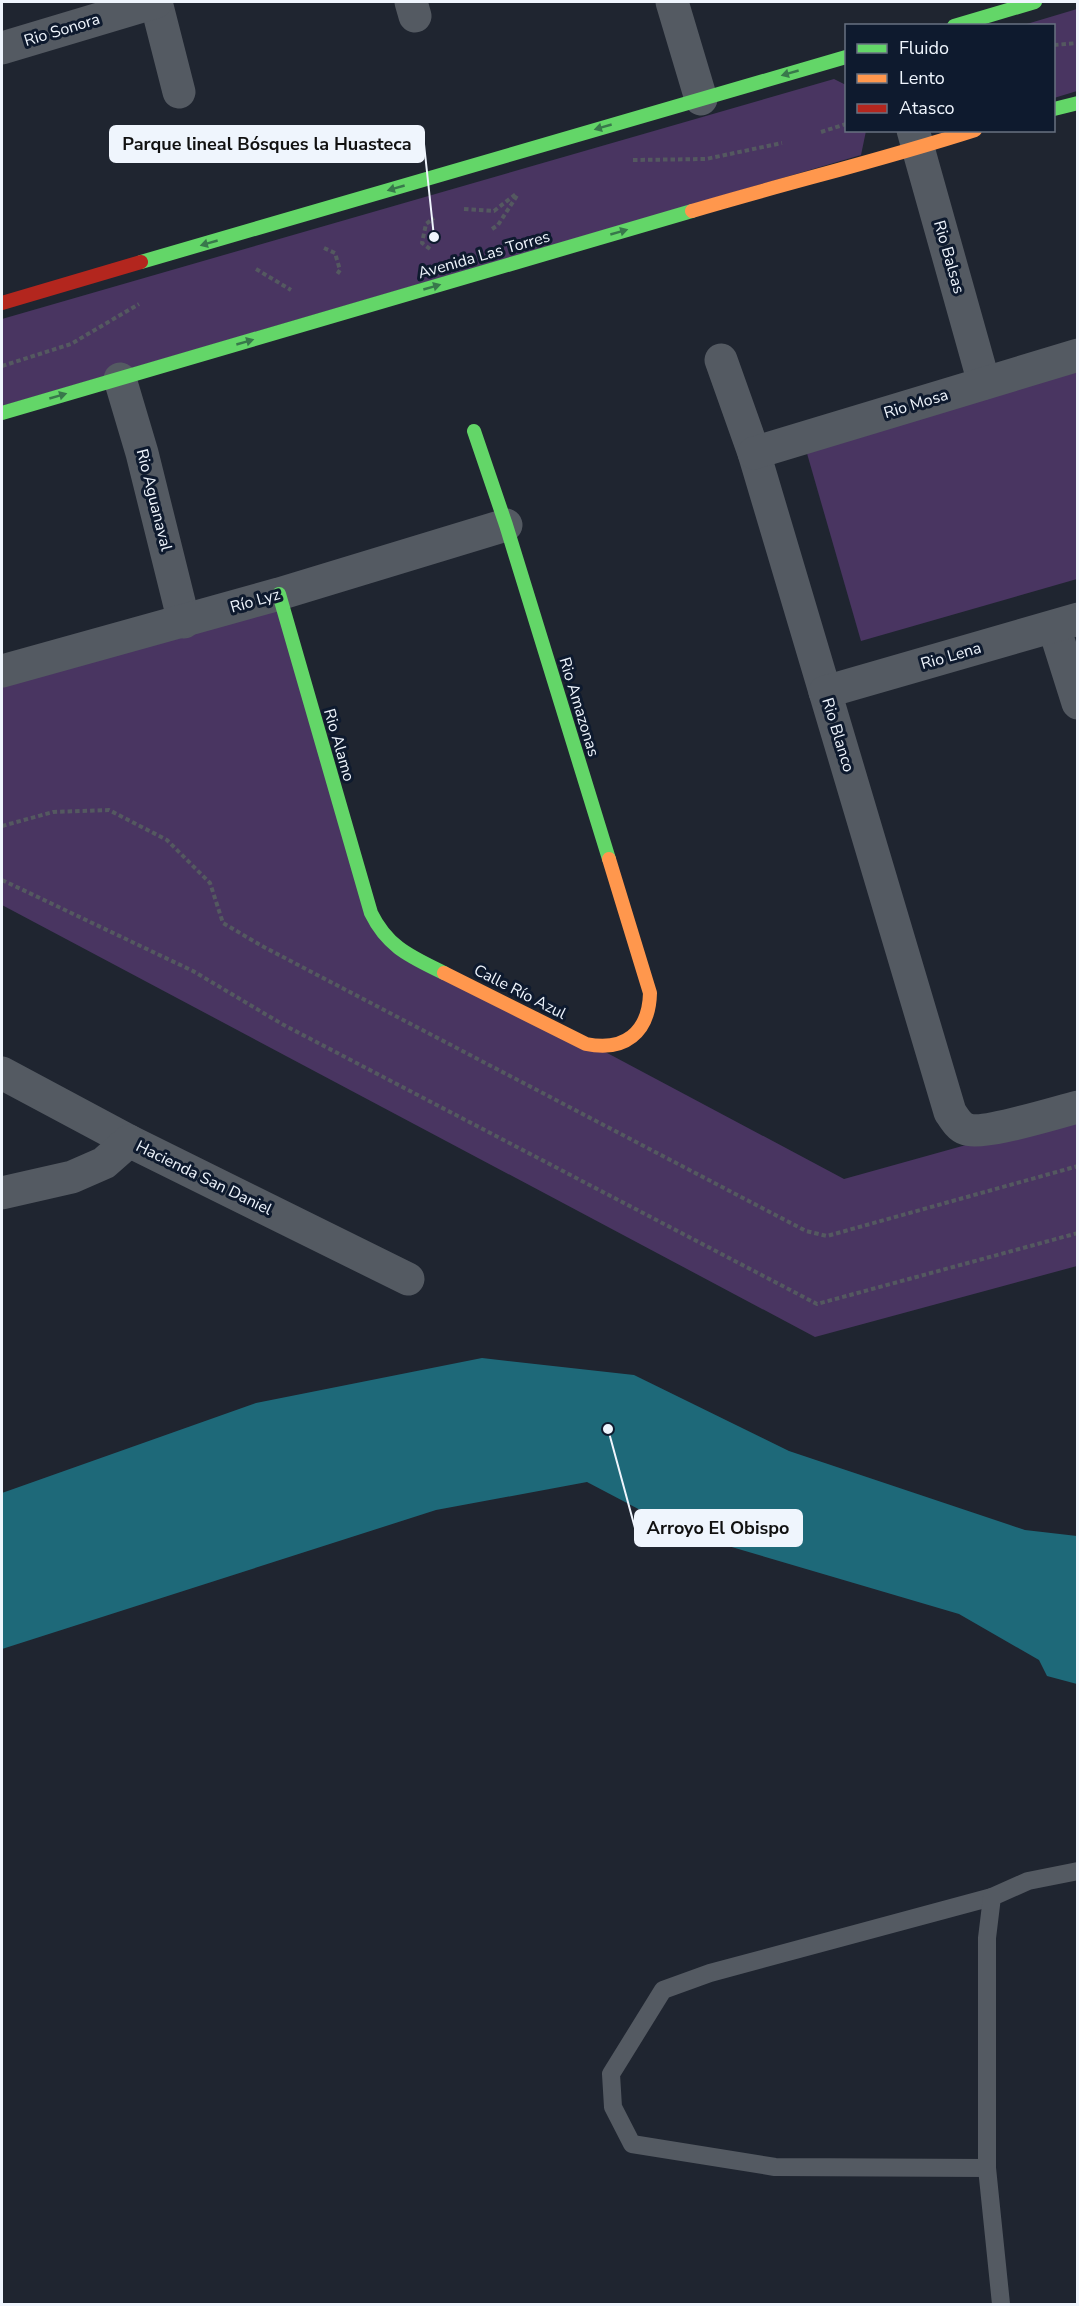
<svg xmlns="http://www.w3.org/2000/svg" width="1079" height="2306" font-family="'Nunito Sans',sans-serif">
<style>
.green{fill:#493561}
.water{fill:#1e6979}
.lines{fill:none;stroke-linecap:round;stroke-linejoin:round}
.path{stroke:#545960;stroke-width:4;stroke-dasharray:4.5 3;stroke-linecap:butt}
.lane{stroke:#545a62;stroke-width:18}
.street{stroke:#545a62;stroke-width:33}
.fast{stroke:#63d668;stroke-width:14}
.slow{stroke:#ff974d;stroke-width:14}
.jam{stroke:#b3261e;stroke-width:14}
.oneway{fill:#38784b}
.labels{text-anchor:middle;dominant-baseline:central;stroke-width:6;stroke-linejoin:round;paint-order:stroke}
.street-label{font-size:16px;fill:#eff5fd;stroke:#0e1a2e}
.leader{fill:none;stroke:#eff5fd;stroke-width:2}
.callout-dot{fill:#eff5fd;stroke:#0e1a2e;stroke-width:2}
.callout{fill:#eff5fd;stroke:#eff5fd;stroke-width:2}
.callout-label{font-size:18px;text-anchor:middle;font-weight:bold;fill:#111}
</style>
<rect width="100%" height="100%" fill="#1f2530"/>
<g class="green">
<polygon points="1077,9 1077,91 1054,98 1054,26 1020,26"/>
<polygon points="834,79 846,85 846,130 866,131 861,155 2,406 2,319"/>
<polygon points="1077,364 1077,579 861,641 804,443"/>
<polygon points="281,605 378,931 844,1179 1077,1114 1077,1266 815,1337 2,905 2,684"/>
</g>
<polygon class="water" points="482,1358 634,1375 789,1451 1025,1530 1077,1536 1077,1684 1047,1676 1039,1660 959,1614 684,1533 587,1482 436,1510 2,1649 2,1493 256,1403"/>
<g class="lines">
<g class="path">
<polyline points="1054,45 1078,43"/>
<polyline points="821,132 846,124"/>
<polyline points="633,160 706,159 782,143"/>
<polyline points="464,209 494,211 516,194"/>
<polyline points="492,229 498,225 518,194"/>
<polyline points="324,248 335,253 340,270 336,276"/>
<polyline points="430,249 422,243 426,224 434,218"/>
<polyline points="256,269 291,290"/>
<polyline points="2,366 71,344 139,304"/>
<polyline points="2,826 53,812 109,810 167,840 210,883 223,923 262,946 806,1231 827,1236 1078,1166"/>
<polyline points="2,880 193,971 282,1024 817,1304 1078,1233"/>
</g>
<g class="lane">
<polyline points="987,2168 775,2167 632,2144 613,2107 611,2074 663,1990 710,1973 992,1897"/>
<polyline points="1001,2304 987,2168 987,1938 992,1897 1028,1881 1078,1871"/>
</g>
<g class="street">
<polyline points="156,2 179,92"/>
<polyline points="411,2 415,16"/>
<polyline points="672,2 701,99"/>
<polyline points="2,48 156,2"/>
<polyline points="913,130 984,383"/>
<path d="M721,360L754,453L950,1112C954,1118 959,1127 966,1129C982,1136 1057,1112 1078,1107"/>
<polyline points="120,379 142,453 184,622"/>
<polyline points="754,453 1078,355"/>
<polyline points="1054,627 1078,703"/>
<polyline points="2,671 279,594 506,525"/>
<polyline points="825,692 1078,619"/>
<polyline points="2,1073 129,1141 408,1279"/>
<polyline points="2,1193 72,1177 104,1163 129,1141"/>
</g>
<g class="fast">
<polyline points="954,26 1035,2"/>
<polyline points="1054,109 1078,103"/>
<polyline points="141,262 846,57"/>
<polyline points="2,413 692,211"/>
<polyline points="474,431 506,525 609,859"/>
<path d="M279,594L371,913C388,948 412,957 444,973"/>
</g>
<g class="slow">
<path d="M692,211C786,183 882,160 975,130"/>
<path d="M444,973L586,1044C624,1052 649,1033 650,993L609,859"/>
</g>
<polyline class="jam" points="2,303 141,262"/>
</g>
<defs><path id="oneway-solid" d="M-6-.8H1V-3.2L6.5 0L1 3.2V.8H-6Z" transform="scale(1.5)"/></defs>
<g class="oneway">
<use href="#oneway-solid" transform="translate(790 73) rotate(164)"/>
<use href="#oneway-solid" transform="translate(603 127) rotate(164)"/>
<use href="#oneway-solid" transform="translate(396 188) rotate(164)"/>
<use href="#oneway-solid" transform="translate(619 232) rotate(-16)"/>
<use href="#oneway-solid" transform="translate(209 243) rotate(164)"/>
<use href="#oneway-solid" transform="translate(432 287) rotate(-16)"/>
<use href="#oneway-solid" transform="translate(245 342) rotate(-16)"/>
<use href="#oneway-solid" transform="translate(58 396) rotate(-16)"/>
</g>
<g class="labels">
<g class="street-label">
<text transform="translate(62 30) rotate(-17)">Rio Sonora</text>
<text transform="translate(484 255) rotate(-16)">Avenida Las Torres</text>
<text transform="translate(949 257) rotate(74)">Rio Balsas</text>
<text transform="translate(916 404) rotate(-17)">Rio Mosa</text>
<text transform="translate(154 500) rotate(76)">Rio Aguanaval</text>
<text transform="translate(255 601) rotate(-16)">Río Lyz</text>
<text transform="translate(951 656) rotate(-16)">Rio Lena</text>
<text transform="translate(579 707) rotate(73)">Rio Amazonas</text>
<text transform="translate(838 735) rotate(73)">Rio Blanco</text>
<text transform="translate(339 745) rotate(74)">Rio Alamo</text>
<text transform="translate(520 992) rotate(27)">Calle Río Azul</text>
<text transform="translate(204 1178) rotate(26)">Hacienda San Daniel</text>
</g>
</g>
<path class="leader" d="M434 237L424 144M608 1429L635 1528"/>
<g class="callout-dot">
<circle cx="434" cy="237" r="6"/>
<circle cx="608" cy="1429" r="6"/>
</g>
<g class="callout">
<rect x="110" y="126" width="314" height="36" rx="6"/>
<rect x="635" y="1510" width="167" height="36" rx="6"/>
</g>
<g class="callout-label">
<text x="267" y="150">Parque lineal Bósques la Huasteca</text>
<text x="718" y="1534">Arroyo El Obispo</text>
</g>
<rect width="1079" height="2306" fill="none" stroke="#eff5fd" stroke-width="6"/>
<rect x="845" y="24" width="210" height="108" fill="#0e1a2e" stroke="#687281" stroke-width="1.5"/>
<rect x="857" y="44" width="30" height="9" fill="#63d668" stroke="#687281" stroke-width="1.5"/>
<text x="899" y="54" font-size="18" fill="#eff5fd">Fluido</text>
<rect x="857" y="74" width="30" height="9" fill="#ff974d" stroke="#687281" stroke-width="1.5"/>
<text x="899" y="84" font-size="18" fill="#eff5fd">Lento</text>
<rect x="857" y="104" width="30" height="9" fill="#b3261e" stroke="#687281" stroke-width="1.5"/>
<text x="899" y="114" font-size="18" fill="#eff5fd">Atasco</text>
</svg>
